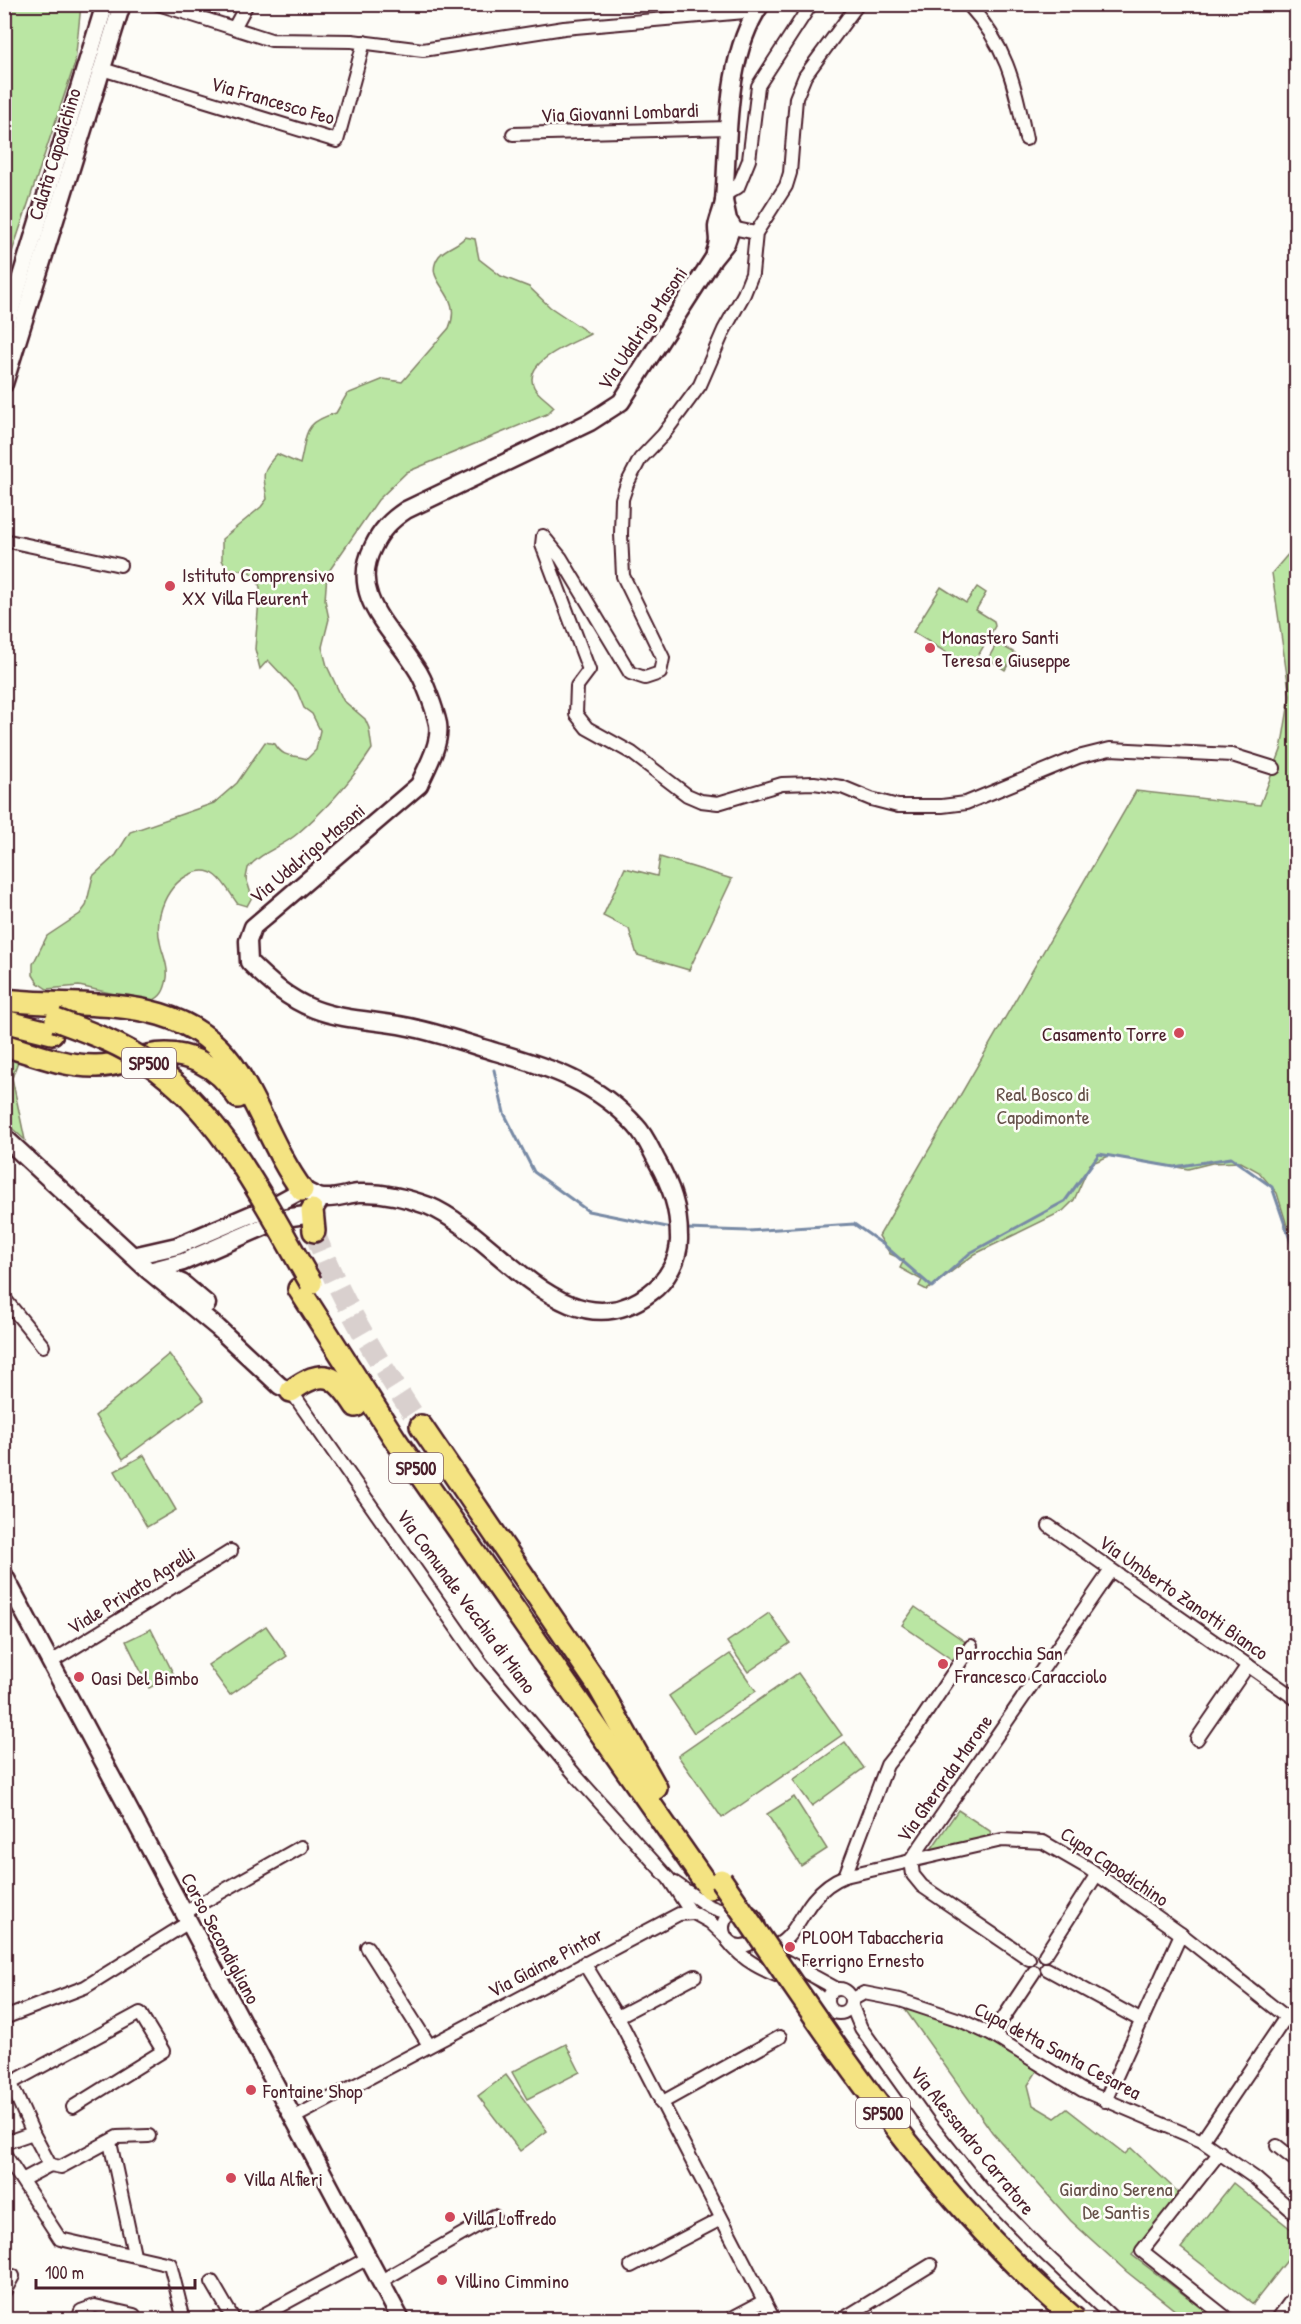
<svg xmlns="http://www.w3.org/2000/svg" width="1301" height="2324" font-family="'Patrick Hand',sans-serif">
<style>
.green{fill:#bae6a3;stroke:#828267;stroke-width:1.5}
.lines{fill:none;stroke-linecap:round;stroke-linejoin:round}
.stream{stroke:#788aa5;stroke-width:3}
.highway-tunnel{stroke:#d9d0ce;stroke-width:21;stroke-dasharray:21 10;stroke-linecap:butt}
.street-casing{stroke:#4a1f2b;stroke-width:16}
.secondary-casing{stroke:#4a1f2b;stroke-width:21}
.highway-casing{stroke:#4a1f2b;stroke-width:26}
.street{stroke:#fdfcf7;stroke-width:12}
.secondary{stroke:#fdfcf7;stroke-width:16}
.highway{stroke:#f4e382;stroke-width:21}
.highway-bridge-casing{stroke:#4a1f2b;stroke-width:26;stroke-linecap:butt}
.highway-bridge{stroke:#f4e382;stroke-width:21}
.poi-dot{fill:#d1495b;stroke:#fdfcf7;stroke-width:2}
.labels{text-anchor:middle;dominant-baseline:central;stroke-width:5;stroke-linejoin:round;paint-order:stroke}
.shield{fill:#fdfcf7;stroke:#806168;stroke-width:1.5}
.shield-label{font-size:18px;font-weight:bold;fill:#4a1f2b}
.street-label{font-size:20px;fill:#4a1f2b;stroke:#fdfcf7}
.poi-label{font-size:20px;fill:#4a1f2b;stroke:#fdfcf7;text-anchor:start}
.park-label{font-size:20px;fill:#665149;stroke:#fdfcf7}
</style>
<rect width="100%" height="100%" fill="#fdfcf7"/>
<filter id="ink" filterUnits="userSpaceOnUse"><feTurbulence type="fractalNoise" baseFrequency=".0167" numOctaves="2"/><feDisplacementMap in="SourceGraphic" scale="12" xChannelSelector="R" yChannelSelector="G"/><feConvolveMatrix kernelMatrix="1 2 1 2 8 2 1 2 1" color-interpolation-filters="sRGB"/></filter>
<g filter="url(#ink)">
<g class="green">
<polygon points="5,4 81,5 75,63 5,273"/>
<path d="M465,237L475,239L479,259L501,276L529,287L550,307L590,334C574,343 521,361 534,387C538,395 548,400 554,407L547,414L407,472L378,500L327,574L325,600L329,619L322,647L327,666L343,700L365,719L369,728L372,749C352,780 325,810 297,834C282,847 261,852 248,868L246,878L252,897L247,906L237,903C226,888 217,864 193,873C167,883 154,915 160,942C162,954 169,965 167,978C165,990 162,997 150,1002L79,986L47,989L38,983L33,975V964L47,936L80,914L86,906L93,876L116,855L130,832L214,803L237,783L265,742L275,744C284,759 292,754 307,759L316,750L320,730L312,714L304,708L297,691L268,660L260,669L255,649L260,587L256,577L248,571L227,569L222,560V539L261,507L267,499C264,475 259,474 277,454L300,464C308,432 302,423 336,413L347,394L384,379L402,382L449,328C465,292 420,283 439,256C446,247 458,246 465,237Z"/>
<polygon points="1296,545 1296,1255 1277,1193 1259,1172 1241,1162 1212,1163 1188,1169 1109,1156 1090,1164 1074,1200 1063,1211 975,1254 927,1290 919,1286 922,1280 900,1268 904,1260 890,1254 879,1236 1136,791 1260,805 1281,750 1290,696 1272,573"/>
<polygon points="941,587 966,603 977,587 986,593 976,610 994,621 995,626 971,668 913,632"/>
<polygon points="997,643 1015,653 1005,670 988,659"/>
<polygon points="660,857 732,879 689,970 637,955 629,929 603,916 625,868 657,876"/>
<polygon points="5,1051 20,1056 12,1078 25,1140 5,1122"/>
<polygon points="169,1354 204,1400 123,1459 95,1416"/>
<polygon points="144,1455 176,1510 147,1527 115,1471"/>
<polygon points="915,1607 967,1643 954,1661 902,1625"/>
<polygon points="769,1613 790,1643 748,1672 727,1642"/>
<polygon points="266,1626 287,1656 230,1695 208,1665"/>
<polygon points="151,1629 174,1675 149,1688 126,1641"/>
<polygon points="730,1654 756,1691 694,1733 669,1696"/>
<polygon points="798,1673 842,1735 722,1818 678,1756"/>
<polygon points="845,1742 864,1768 812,1806 793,1780"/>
<polygon points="794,1797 827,1849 801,1866 767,1814"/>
<polygon points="958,1810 990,1831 992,1838 930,1851"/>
<path d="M904,2008C953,2022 995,2042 1039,2068L1028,2085L1033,2105L1055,2118L1067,2109L1125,2154L1131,2148L1180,2194L1132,2255L1216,2319H1186L1127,2272L1071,2221L992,2132Z"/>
<polygon points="566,2044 580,2072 527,2099 512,2072"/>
<polygon points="506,2075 547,2131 520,2151 478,2096"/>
<polygon points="1233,2183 1296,2233 1296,2249 1253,2304 1181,2248"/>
</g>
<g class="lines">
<g class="stream">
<polyline points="494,1070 504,1113 534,1172 588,1211 672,1228"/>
<polyline points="685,1229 749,1231 854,1224 884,1245 932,1287 970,1253 1065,1201 1099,1154 1174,1167 1231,1158 1272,1187 1296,1257"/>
</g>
<path class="highway-tunnel" d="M314,1231C341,1302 379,1363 421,1426"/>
<defs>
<g id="street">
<polyline points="158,4 271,40 352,41 423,50 564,28 756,11"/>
<polyline points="858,4 805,76 796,98 790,173 786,186 756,233 752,274 744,294 724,330 700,385 663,435 640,459 627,484 622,499 621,534 623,576 663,658 660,673 645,678 630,673 561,558 543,536 542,545 589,670 577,686 576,714 587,728 632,753 687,795 701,801 718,803 782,784 814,783 842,787 871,799 898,806 942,806 966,803 1078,757 1110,749 1232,755 1274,768"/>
<path d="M968,4C1008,48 1014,83 1026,139"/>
<polyline points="234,28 247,4"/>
<polyline points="102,69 337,141 364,42"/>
<polyline points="513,134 728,128"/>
<polyline points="724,195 738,187 749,160 758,86 811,4"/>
<polyline points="732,228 756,233"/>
<polyline points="4,540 120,565"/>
<polyline points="4,1298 43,1346"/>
<polyline points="291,1391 481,1663 577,1777 669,1879 690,1911 710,1922 725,1936"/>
<polyline points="1049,1526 1296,1699"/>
<polyline points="51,1662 231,1551"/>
<polyline points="1197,1739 1248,1665"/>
<polyline points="911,1860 1111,1570"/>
<polyline points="911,1860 913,1875 922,1886 1029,1959"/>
<polyline points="845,1876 887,1765 914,1731 971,1646"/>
<polyline points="675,1883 708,1906 730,1914"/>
<circle cx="741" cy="1928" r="18"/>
<polyline points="184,1913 301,1847"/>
<path d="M728,1941C759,1981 801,1974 827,2005"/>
<path d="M769,1946C789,1948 802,1912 814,1899C823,1888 832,1881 845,1876L1002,1840L1043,1842L1088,1868L1181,1934L1296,2025"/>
<polyline points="367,1947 429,2045"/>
<polyline points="1045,1955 1097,1874"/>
<polyline points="780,1958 837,1989"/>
<polyline points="584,1963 622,2025 774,2320"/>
<polyline points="1047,1969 1142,2021"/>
<circle cx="839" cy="2001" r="12"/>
<polyline points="851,2004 855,1998 864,1993 900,2000 960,2020 992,2035 1082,2090 1202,2141 1255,2178 1296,2214"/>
<polyline points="851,2004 861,2028 929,2123 982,2189 1044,2253 1115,2320"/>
<polyline points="617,2017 695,1976"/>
<polyline points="4,2018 85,1987 189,1922"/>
<polyline points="992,2035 1034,1972"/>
<polyline points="4,2068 33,2133"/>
<polyline points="11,2083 140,2013 163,2051 73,2107"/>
<polyline points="1105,2101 1181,1934"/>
<polyline points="661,2103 780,2037"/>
<polyline points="293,2118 679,1914 693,1913"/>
<polyline points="1202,2141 1286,2017"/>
<polyline points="110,2142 134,2254"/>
<polyline points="4,2143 33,2133 50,2165 22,2180"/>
<polyline points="1277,2146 1296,2161"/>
<polyline points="1220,2152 1142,2251 1229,2320"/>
<polyline points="4,2153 60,2239 170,2264 184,2320"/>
<polyline points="50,2165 61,2167 117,2137 149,2136"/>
<polyline points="631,2266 721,2219"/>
<polyline points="381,2281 494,2216"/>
<polyline points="212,2282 234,2320"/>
<polyline points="4,2292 13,2276"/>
<polyline points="78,2320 81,2311 95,2306 134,2315"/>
<polyline points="254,2320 368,2258"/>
<polyline points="728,2320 764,2301"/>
<polyline points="841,2320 931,2265"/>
<polyline points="1277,2320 1296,2294"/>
</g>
<g id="secondary">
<path d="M715,253C720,238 717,238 717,227C718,219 723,210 724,201C729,139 724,58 761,4"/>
<polyline points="4,332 105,4"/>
<polyline points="4,384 122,4"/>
<polyline points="4,1137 149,1271 218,1328 280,1386 291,1391"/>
<path d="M133,1256L177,1246L278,1203L302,1190C311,1192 315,1198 324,1198C336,1199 348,1194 359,1193C382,1192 408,1198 429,1206C498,1235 567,1356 650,1293C667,1281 680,1258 679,1237C679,1208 671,1186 657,1161C651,1150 645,1135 636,1126C598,1083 549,1067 496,1052C470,1044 444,1035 418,1029C383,1020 348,1022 314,1009C288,999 268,981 249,962L248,941L253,927L419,785C427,767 441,744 438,724C435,710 424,679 416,668C392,629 348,596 373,547C381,530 391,520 406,510L590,422L621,402L713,259L726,243L732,226L728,220L724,201"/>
<polyline points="149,1271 183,1262 284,1218 306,1215 318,1204"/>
<polyline points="161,1274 182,1283 207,1304"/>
<polyline points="4,1575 401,2320"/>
</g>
<g id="highway">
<path d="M4,1000C88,1010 185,988 238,1073C261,1110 276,1155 302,1190"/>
<polyline points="4,1021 52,1033"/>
<path d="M4,1045C34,1054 63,1066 94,1066C113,1067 130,1059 148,1056C185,1048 219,1066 238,1097"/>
<polyline points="312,1210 314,1231"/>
<polyline points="299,1289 395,1439 709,1888"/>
<path d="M291,1391C324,1367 335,1374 356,1406"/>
<polyline points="421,1426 598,1685 656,1788"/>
</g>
</defs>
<use href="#street" class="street-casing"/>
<use href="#secondary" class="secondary-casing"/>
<use href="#highway" class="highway-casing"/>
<use href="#street" class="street"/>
<use href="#secondary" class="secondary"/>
<use href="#highway" class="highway"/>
<defs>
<g id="highway-bridge">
<path d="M56,1020C88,1032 120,1043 148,1063C224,1115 266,1206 311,1283"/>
<path d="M721,1880C829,2036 929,2196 1076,2320"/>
</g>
</defs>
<use href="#highway-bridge" class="highway-bridge-casing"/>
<use href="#highway-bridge" class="highway-bridge"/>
</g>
</g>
<g class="poi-dot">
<circle cx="170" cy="586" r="6"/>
<circle cx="930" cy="648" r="6"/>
<circle cx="1179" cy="1033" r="6"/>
<circle cx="943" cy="1664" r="6"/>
<circle cx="79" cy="1677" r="6"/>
<circle cx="790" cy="1947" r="6"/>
<circle cx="251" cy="2090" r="6"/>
<circle cx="231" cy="2178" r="6"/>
<circle cx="450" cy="2217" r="6"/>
<circle cx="442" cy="2280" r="6"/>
</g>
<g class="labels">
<g class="shield">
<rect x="122" y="1048" width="54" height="30" rx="4.5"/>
<rect x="389" y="1453" width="54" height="30" rx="4.5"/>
<rect x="856" y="2098" width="54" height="30" rx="4.5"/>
</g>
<g class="shield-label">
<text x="149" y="1063">SP500</text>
<text x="416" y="1468">SP500</text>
<text x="883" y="2113">SP500</text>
</g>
<g class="street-label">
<text transform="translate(273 100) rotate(16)">Via Francesco Feo</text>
<text transform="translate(620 112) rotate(-2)">Via Giovanni Lombardi</text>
<text transform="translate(54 154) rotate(-73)">Calata Capodichino</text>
<text transform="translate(642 328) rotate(-56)">Via Udalrigo Masoni</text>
<text transform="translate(307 853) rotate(-40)">Via Udalrigo Masoni</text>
<text transform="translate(131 1590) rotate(-32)">Viale Privato Agrelli</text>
<text transform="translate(1184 1597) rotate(35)">Via Umberto Zanotti Bianco</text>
<text transform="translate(467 1601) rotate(54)">Via Comunale Vecchia di Miano</text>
<text transform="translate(944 1778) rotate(-55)">Via Gherarda Marone</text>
<text transform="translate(1115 1866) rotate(34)">Cupa Capodichino</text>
<text transform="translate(221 1938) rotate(62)">Corso Secondigliano</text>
<text transform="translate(545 1962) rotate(-28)">Via Giaime Pintor</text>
<text transform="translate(1058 2050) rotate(28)">Cupa detta Santa Cesarea</text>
<text transform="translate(973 2140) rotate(51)">Via Alessandro Carratore</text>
</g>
<g class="poi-label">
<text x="182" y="574">Istituto Comprensivo<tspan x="182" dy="23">XX Villa Fleurent</tspan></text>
<text x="942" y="636">Monastero Santi<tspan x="942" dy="23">Teresa e Giuseppe</tspan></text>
<text x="1167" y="1033" text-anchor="end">Casamento Torre</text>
<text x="955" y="1652">Parrocchia San<tspan x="955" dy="23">Francesco Caracciolo</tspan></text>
<text x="91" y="1677">Oasi Del Bimbo</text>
<text x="802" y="1936">PLOOM Tabaccheria<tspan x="802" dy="23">Ferrigno Ernesto</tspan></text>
<text x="263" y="2090">Fontaine Shop</text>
<text x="243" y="2178">Villa Alfieri</text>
<text x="462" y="2217">Villa Loffredo</text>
<text x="454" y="2280">Villino Cimmino</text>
</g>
<g class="park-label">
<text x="1043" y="1093">Real Bosco di<tspan x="1043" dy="23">Capodimonte</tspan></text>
<text x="1116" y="2188">Giardino Serena<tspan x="1116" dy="23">De Santis</tspan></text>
</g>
</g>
<rect width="1301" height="2324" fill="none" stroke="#fdfcf7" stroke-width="24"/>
<rect x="12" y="12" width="1277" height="2300" fill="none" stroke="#4a1f2b" stroke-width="2" filter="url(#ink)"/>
<path d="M36 2279v9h159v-9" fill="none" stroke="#4a1f2b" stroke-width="3"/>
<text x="45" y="2279" font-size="18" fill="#4a1f2b" stroke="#fdfcf7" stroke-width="4.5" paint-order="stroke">100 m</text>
</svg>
